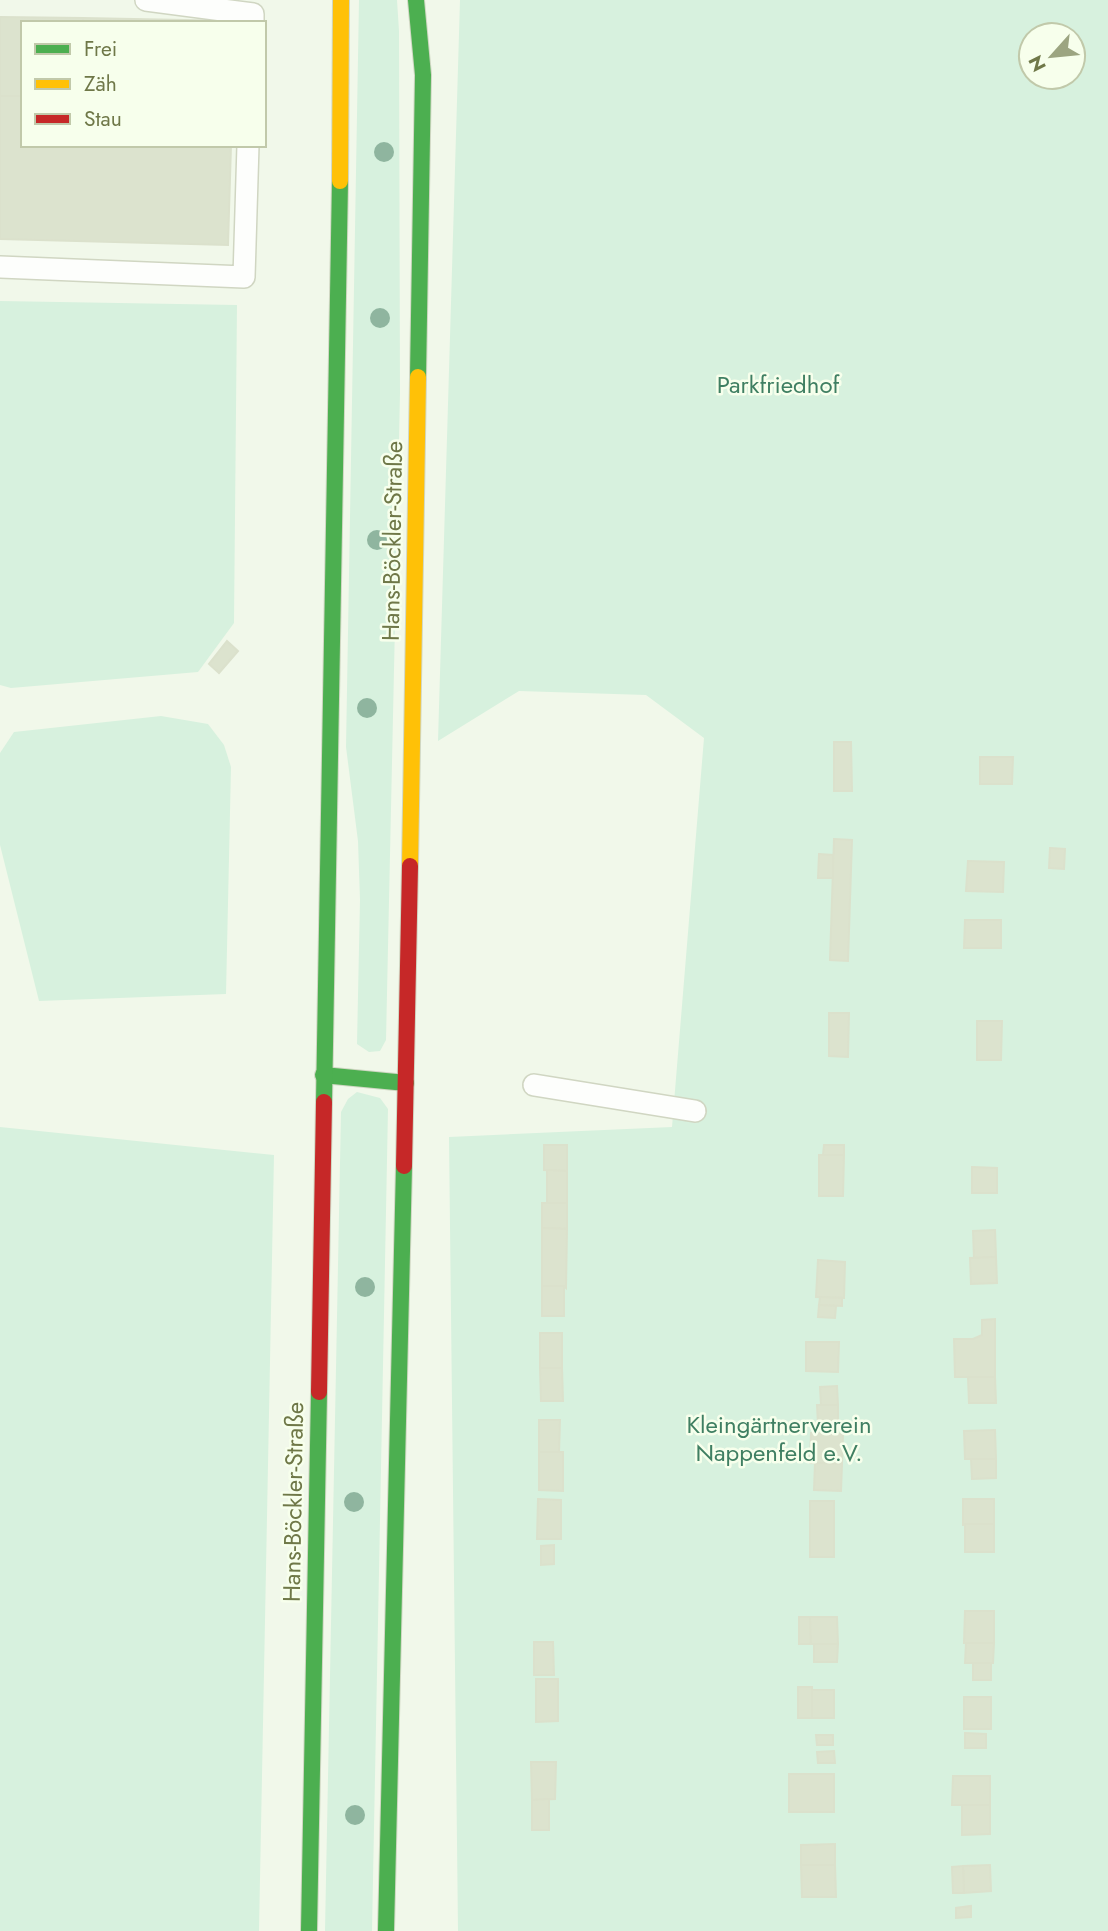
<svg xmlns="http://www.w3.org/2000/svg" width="1108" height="1931" font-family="Jost,sans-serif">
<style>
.green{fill:#d7f1de;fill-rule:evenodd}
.building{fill:#dce3ce;stroke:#dbe1cc;stroke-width:2}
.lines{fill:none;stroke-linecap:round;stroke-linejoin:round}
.lane-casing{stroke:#d0d6c2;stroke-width:24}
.fast-casing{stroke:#d0d7c3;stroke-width:18}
.slow-casing{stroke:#d0d7c3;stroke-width:18}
.jam-casing{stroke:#d0d7c3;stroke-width:18}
.lane{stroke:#fdfefc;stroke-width:21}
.fast{stroke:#4caf50;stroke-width:16}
.slow{stroke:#ffc107;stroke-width:16}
.jam{stroke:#c62828;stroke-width:16}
.tree{fill:#8fb59f}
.labels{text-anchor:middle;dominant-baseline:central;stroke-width:5;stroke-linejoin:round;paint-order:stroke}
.park-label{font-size:24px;fill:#3f7f62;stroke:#f7ffec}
.street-label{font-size:24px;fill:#6f7848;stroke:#f7ffec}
</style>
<rect width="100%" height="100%" fill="#f1f8ea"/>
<g class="green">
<polygon points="359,0 397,0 399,31 400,393 386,1040 380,1051 369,1052 357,1044 360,900 358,841 346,747"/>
<path d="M460,0H1108V1931H458L449,1137L672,1127L704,738L646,695L519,691L438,741ZM1031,35H1073V77H1031Z"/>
<polygon points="0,301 237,305 234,623 198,672 11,688 0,685"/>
<polygon points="161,716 208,724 224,745 231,767 226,994 39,1001 0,845 0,753 14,732"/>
<polygon points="357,1092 380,1098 388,1109 372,1931 325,1931 341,1112 348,1099"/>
<polygon points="0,1127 274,1155 259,1931 0,1931"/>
</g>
<g class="building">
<polygon points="0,17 83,18 83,23 23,23 23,96 0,96"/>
<polygon points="83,18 234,21 234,23 83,23"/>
<polygon points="0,96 23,96 23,145 231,145 228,245 0,239"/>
<polygon points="227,641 238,651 219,673 209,664"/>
<polygon points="834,742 851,742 852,791 834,791"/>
<polygon points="980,757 1013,757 1012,784 980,784"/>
<polygon points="834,839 852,840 848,961 830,960"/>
<polygon points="1050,848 1065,849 1064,869 1049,868"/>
<polygon points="819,854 833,855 833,878 818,878"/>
<polygon points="968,861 1004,862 1003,892 966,891"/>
<polygon points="965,920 1001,920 1001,948 964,948"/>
<polygon points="829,1013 849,1013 848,1057 829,1056"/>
<polygon points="977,1021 1002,1021 1001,1060 977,1060"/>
<polygon points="544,1145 567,1145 567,1171 544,1170"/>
<polygon points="824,1145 844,1145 844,1155 823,1155"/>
<polygon points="819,1155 844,1155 843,1196 819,1196"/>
<polygon points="972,1167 997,1168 997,1193 972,1193"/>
<polygon points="547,1170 567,1171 567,1203 547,1203"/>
<polygon points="542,1203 567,1203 567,1229 542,1228"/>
<polygon points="542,1228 567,1229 566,1288 564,1286 542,1286"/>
<polygon points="995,1230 996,1257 974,1258 973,1231"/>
<polygon points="996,1257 997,1283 971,1284 970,1258"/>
<polygon points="818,1260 845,1262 844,1298 816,1297"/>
<rect x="542" y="1286" width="22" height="30"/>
<polygon points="820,1297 842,1298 842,1306 819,1305"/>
<polygon points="819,1305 836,1306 835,1318 818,1317"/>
<polygon points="995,1319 995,1377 955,1377 954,1339 973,1339 982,1335 982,1320"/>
<rect x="540" y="1333" width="22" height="35"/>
<polygon points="806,1342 839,1342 838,1372 806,1371"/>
<polygon points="540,1368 562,1368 563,1401 541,1401"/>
<polygon points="968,1377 995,1377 996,1403 969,1403"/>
<polygon points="837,1386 838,1405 821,1405 820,1387"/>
<polygon points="817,1405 838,1405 838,1424 818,1424"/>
<polygon points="539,1420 560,1420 559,1453 539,1452"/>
<polygon points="995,1430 996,1459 965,1459 964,1431"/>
<polygon points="811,1433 843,1434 842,1464 810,1463"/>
<polygon points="539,1452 563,1452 563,1491 539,1490"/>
<polygon points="971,1459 996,1459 996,1478 972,1479"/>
<polygon points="815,1463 842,1464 841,1491 814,1490"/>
<polygon points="538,1499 561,1500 561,1539 537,1539"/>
<polygon points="963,1499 994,1499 994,1524 963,1525"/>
<rect x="810" y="1501" width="24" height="56"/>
<rect x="965" y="1524" width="29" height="28"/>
<polygon points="554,1545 554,1564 541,1565 541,1546"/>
<polygon points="965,1611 994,1611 994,1643 964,1643"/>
<polygon points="799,1617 810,1617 811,1644 799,1644"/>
<polygon points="810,1617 837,1617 838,1644 811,1644"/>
<polygon points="534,1642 553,1642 554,1675 534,1675"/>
<polygon points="966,1643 994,1643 993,1663 965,1663"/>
<polygon points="814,1644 838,1644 837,1662 814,1662"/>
<rect x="973" y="1663" width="18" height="17"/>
<polygon points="536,1679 558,1679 558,1721 536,1722"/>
<rect x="798" y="1687" width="14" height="31"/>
<rect x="812" y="1690" width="22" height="28"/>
<rect x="964" y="1697" width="27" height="32"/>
<polygon points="965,1733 986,1734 986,1748 965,1748"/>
<polygon points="816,1735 833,1735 833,1745 817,1745"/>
<polygon points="834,1751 835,1763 818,1763 817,1752"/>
<polygon points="531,1762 556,1762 555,1799 532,1800"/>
<rect x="789" y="1774" width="45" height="38"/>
<polygon points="953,1776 990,1776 990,1805 952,1805"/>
<polygon points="549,1799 549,1830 532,1830 532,1800"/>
<polygon points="962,1805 990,1805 990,1834 962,1835"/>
<polygon points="835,1844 835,1865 801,1865 801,1845"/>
<polygon points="801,1865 835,1865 836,1897 802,1897"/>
<polygon points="990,1865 991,1891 964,1893 963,1866"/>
<polygon points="963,1866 964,1893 953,1893 952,1867"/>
<polygon points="971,1906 971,1917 956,1918 956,1908"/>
</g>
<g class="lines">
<defs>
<g id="lane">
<polyline points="146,0 253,14 253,23"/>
<polyline points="0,267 244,277 248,145"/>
<polyline points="534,1085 695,1111"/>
</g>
<g id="fast">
<polyline points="416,0 423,75 418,377"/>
<polyline points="323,1075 406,1083"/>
<polyline points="324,1102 340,181"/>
<polyline points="309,1931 319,1392"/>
<polyline points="386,1931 404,1166"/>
</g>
<g id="slow">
<polyline points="340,181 341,0"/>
<polyline points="410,866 418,377"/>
</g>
<g id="jam">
<polyline points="404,1166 410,866"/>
<polyline points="319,1392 324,1102"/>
</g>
</defs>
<use href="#lane" class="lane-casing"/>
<use href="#fast" class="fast-casing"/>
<use href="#slow" class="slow-casing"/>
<use href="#jam" class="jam-casing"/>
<use href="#lane" class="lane"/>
<use href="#fast" class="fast"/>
<use href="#slow" class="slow"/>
<use href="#jam" class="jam"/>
</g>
<g class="tree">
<circle cx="384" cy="152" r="10"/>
<circle cx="380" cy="318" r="10"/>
<circle cx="377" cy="540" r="10"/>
<circle cx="367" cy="708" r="10"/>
<circle cx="365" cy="1287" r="10"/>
<circle cx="354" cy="1502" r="10"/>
<circle cx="355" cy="1815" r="10"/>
</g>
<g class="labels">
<g class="park-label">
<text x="778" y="384">Parkfriedhof</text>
<text x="779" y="1424">Kleingärtnerverein<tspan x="779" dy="28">Nappenfeld e.V.</tspan></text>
</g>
<g class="street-label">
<text transform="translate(392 541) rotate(-89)">Hans-Böckler-Straße</text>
<text transform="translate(293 1502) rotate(-89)">Hans-Böckler-Straße</text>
</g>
</g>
<rect x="21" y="21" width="245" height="126" fill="#f7ffec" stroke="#c1c9aa" stroke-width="2"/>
<rect x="35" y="44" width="35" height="10" fill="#4caf50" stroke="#c1c9aa" stroke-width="2"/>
<text x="84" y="56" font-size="21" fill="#6f7848">Frei</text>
<rect x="35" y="79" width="35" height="10" fill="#ffc107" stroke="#c1c9aa" stroke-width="2"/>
<text x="84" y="91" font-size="21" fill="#6f7848">Zäh</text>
<rect x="35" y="114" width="35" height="10" fill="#c62828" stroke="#c1c9aa" stroke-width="2"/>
<text x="84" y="126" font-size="21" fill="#6f7848">Stau</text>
<g transform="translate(1052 56) rotate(243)"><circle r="33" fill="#f7ffec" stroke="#c1c9aa" stroke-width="2"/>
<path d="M0-5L12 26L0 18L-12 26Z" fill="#9ca581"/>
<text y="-10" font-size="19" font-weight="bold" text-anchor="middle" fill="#6f7848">N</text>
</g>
</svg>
